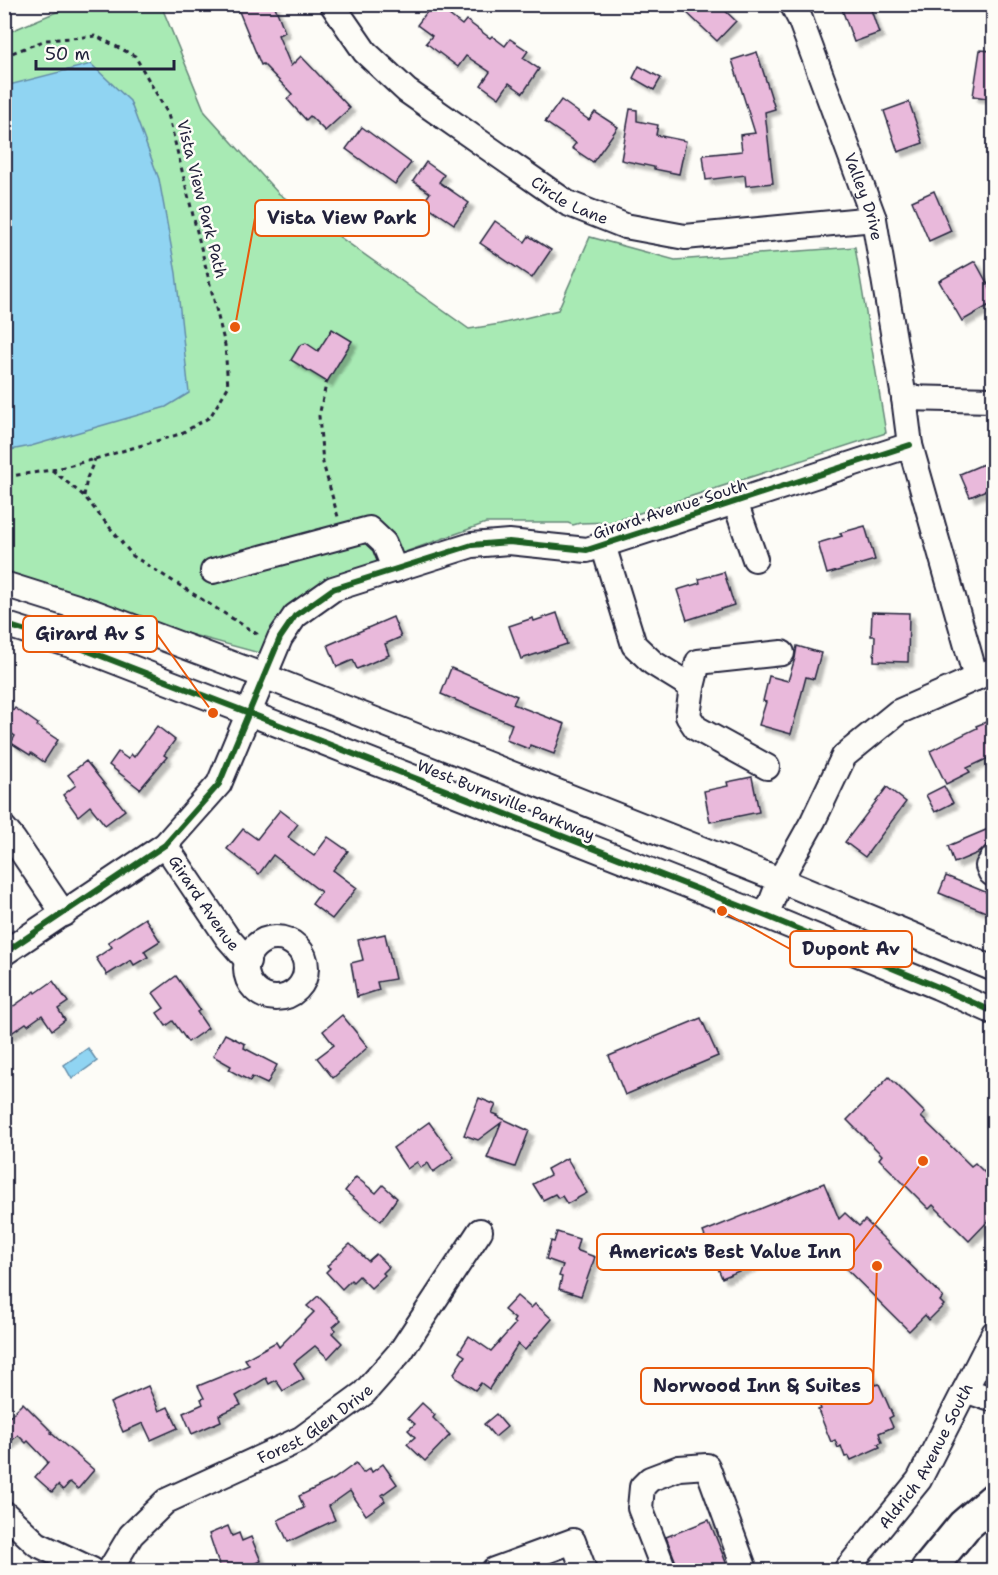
<svg xmlns="http://www.w3.org/2000/svg" width="998" height="1575" font-family="'Shantell Sans',sans-serif">
<style>
.green{fill:#a8eab4;stroke:#658678;stroke-width:1.5}
.water{fill:#90d4f2;stroke:#648da9;stroke-width:1.5}
.building{fill:#e9b9db;stroke:#22223b;stroke-width:1.5;filter:url(#shadow)}
.lines{fill:none;stroke-linecap:round;stroke-linejoin:round}
.minor-casing{stroke:#22223b;stroke-width:28}
.highway-casing{stroke:#22223b;stroke-width:38}
.path{stroke:#22223b;stroke-width:3;stroke-dasharray:4.5 4.5;stroke-linecap:butt}
.minor{stroke:#fdfcf7;stroke-width:24}
.highway{stroke:#fdfcf7;stroke-width:33}
.cycleway-casing{stroke:#fdfcf7;stroke-width:10}
.cycleway{stroke:#1b5e20;stroke-width:6}
.labels{text-anchor:middle;dominant-baseline:central;stroke-width:5;stroke-linejoin:round;paint-order:stroke}
.street-label{font-size:16px;fill:#22223b;stroke:#fdfcf7}
.leader{fill:none;stroke:#e8590c;stroke-width:2}
.callout-dot{fill:#e8590c;stroke:#fdfcf7;stroke-width:2}
.callout{fill:#fdfcf7;stroke:#e8590c;stroke-width:2}
.callout-label{font-size:18px;text-anchor:middle;font-weight:bold;fill:#22223b}
</style>
<defs>
<filter id="shadow"><feDropShadow dx="5" dy="5" stdDeviation="1.5" flood-color="#0004"/></filter>
</defs>
<rect width="100%" height="100%" fill="#fdfcf7"/>
<filter id="ink" filterUnits="userSpaceOnUse"><feTurbulence type="fractalNoise" baseFrequency=".0167" numOctaves="2"/><feDisplacementMap in="SourceGraphic" scale="12" xChannelSelector="R" yChannelSelector="G"/><feConvolveMatrix kernelMatrix="1 2 1 2 8 2 1 2 1" color-interpolation-filters="sRGB"/></filter>
<g filter="url(#ink)">
<polygon class="green" points="73,5 161,5 205,112 278,193 469,329 500,324 558,310 590,237 675,260 855,247 886,433 612,522 580,523 573,525 568,523 486,523 330,579 263,654 5,584 4,34"/>
<g class="water">
<polygon points="91,64 130,101 159,179 176,273 189,393 166,407 31,446 5,451 5,86"/>
<polygon points="88,1048 97,1061 72,1079 64,1065"/>
</g>
<g class="building">
<polygon points="236,4 274,4 285,32 278,35 291,66 301,56 350,108 325,131 310,116 306,120 287,99 292,94 263,64 261,65"/>
<polygon points="433,4 435,4 462,25 466,20 490,38 492,36 505,46 510,39 528,51 523,58 539,69 523,93 509,83 499,98 481,85 490,72 466,56 458,67 426,43 432,36 417,25"/>
<polygon points="693,4 718,4 736,21 717,41 686,12"/>
<polygon points="840,4 869,4 879,33 854,42"/>
<polygon points="980,50 993,51 993,99 973,96"/>
<polygon points="757,52 775,109 765,112 773,183 746,186 745,175 706,180 703,155 742,151 740,135 755,133 732,60"/>
<polygon points="639,66 661,78 654,90 633,78"/>
<polygon points="561,100 589,120 595,112 618,127 593,162 572,148 576,143 545,122"/>
<polygon points="909,102 923,143 898,152 884,111"/>
<polygon points="630,109 637,110 637,121 658,125 656,135 686,141 679,174 654,169 654,167 621,160"/>
<polygon points="362,127 411,163 395,184 346,149"/>
<polygon points="426,162 444,175 439,182 469,203 454,224 423,203 430,193 413,181"/>
<polygon points="934,191 951,231 929,241 912,201"/>
<polygon points="495,221 525,242 529,236 551,250 532,278 480,243"/>
<polygon points="975,261 993,294 993,303 962,321 939,281"/>
<polygon points="332,329 352,341 327,382 291,360 300,345 306,343 318,351"/>
<polygon points="993,460 993,487 970,497 960,474"/>
<polygon points="865,526 875,560 827,574 818,543 842,536 840,533"/>
<polygon points="724,572 734,605 687,620 677,590 700,583 699,579"/>
<polygon points="872,612 909,613 908,662 874,661 875,636 871,636"/>
<polygon points="557,613 567,644 521,659 509,626 533,618 534,621"/>
<polygon points="393,617 401,637 385,644 389,655 357,669 353,660 337,667 328,645"/>
<polygon points="797,646 821,653 814,679 806,677 791,734 759,725 766,702 763,701 769,676 788,681 795,658"/>
<polygon points="451,668 517,696 513,704 565,724 554,754 530,745 529,749 506,740 512,724 441,694"/>
<polygon points="15,708 38,724 37,726 58,740 44,762 31,753 30,755 11,743 15,736 4,728 4,723"/>
<polygon points="993,719 993,756 967,768 970,772 946,784 930,751 977,728 976,726"/>
<polygon points="157,726 175,740 164,755 167,757 140,789 109,765 118,752 128,759 131,754 134,757"/>
<polygon points="86,761 125,810 105,825 90,806 78,816 63,795 76,785 68,775"/>
<polygon points="752,777 759,812 710,822 704,791 728,786 727,782"/>
<polygon points="944,786 953,803 935,812 926,795"/>
<polygon points="887,787 906,802 865,857 845,842"/>
<polygon points="280,810 298,824 288,837 314,856 328,837 348,851 333,870 357,888 332,919 312,904 321,892 273,855 259,874 227,849 243,829 257,839"/>
<polygon points="993,827 993,843 987,845 980,852 954,863 948,846"/>
<polygon points="946,876 993,895 993,915 939,893"/>
<polygon points="145,918 160,941 144,951 148,957 134,965 131,960 107,975 96,958 112,947 108,942"/>
<polygon points="385,934 395,979 377,982 379,990 357,997 351,963 363,960 358,940"/>
<polygon points="176,976 200,1010 197,1012 208,1028 188,1042 173,1021 166,1026 157,1013 164,1008 153,993"/>
<polygon points="53,981 68,1002 58,1009 65,1020 52,1030 42,1015 28,1025 26,1023 4,1038 4,1013 35,991 36,993"/>
<polygon points="342,1015 368,1047 333,1078 317,1058 334,1045 323,1031"/>
<polygon points="701,1018 718,1056 625,1095 609,1056"/>
<polygon points="225,1034 245,1044 244,1048 277,1065 267,1084 252,1077 250,1081 229,1070 231,1066 213,1056"/>
<polygon points="889,1077 925,1113 921,1117 971,1166 975,1163 993,1181 993,1216 969,1241 933,1205 929,1209 879,1159 882,1155 847,1120"/>
<polygon points="479,1098 496,1105 492,1113 498,1115 497,1116 529,1131 515,1167 487,1158 501,1123 478,1140 464,1135"/>
<polygon points="429,1122 454,1157 433,1172 428,1163 421,1168 417,1162 407,1169 393,1148"/>
<polygon points="567,1158 587,1193 567,1204 562,1196 558,1198 555,1194 543,1200 533,1184 550,1175 547,1169"/>
<polygon points="356,1177 376,1193 383,1185 397,1198 381,1221 345,1191"/>
<polygon points="824,1183 839,1219 845,1213 859,1226 865,1220 943,1297 940,1301 944,1305 929,1320 925,1315 909,1331 816,1239 722,1278 703,1232"/>
<polygon points="557,1232 579,1239 576,1250 595,1257 581,1296 559,1289 562,1277 559,1276 563,1265 546,1259 551,1241 554,1242"/>
<polygon points="350,1244 368,1261 376,1254 389,1267 383,1273 385,1275 371,1288 359,1276 353,1282 351,1280 342,1289 326,1272 330,1268 327,1266"/>
<polygon points="318,1296 341,1320 333,1327 336,1330 332,1333 342,1343 328,1358 315,1346 294,1363 304,1379 283,1391 276,1380 269,1384 266,1378 236,1396 241,1405 219,1415 221,1421 192,1434 183,1413 203,1404 201,1399 204,1398 198,1386 249,1365 245,1359 276,1342 279,1347 314,1312 307,1306"/>
<polygon points="517,1296 531,1308 535,1304 552,1319 525,1350 518,1344 489,1389 481,1383 475,1390 456,1378 454,1373 465,1356 459,1352 469,1336 491,1351 515,1324 513,1322 515,1319 504,1310"/>
<polygon points="869,1368 876,1385 879,1384 893,1416 889,1418 893,1427 879,1433 882,1442 878,1444 880,1447 851,1460 849,1456 845,1457 841,1446 838,1448 835,1440 831,1442 818,1410 821,1409 813,1391"/>
<polygon points="148,1386 159,1411 168,1407 178,1428 151,1440 143,1423 123,1432 110,1403"/>
<polygon points="23,1403 52,1432 51,1433 94,1470 78,1489 70,1482 63,1490 58,1485 52,1492 35,1477 48,1462 28,1441 26,1443 18,1435 4,1448 4,1422"/>
<polygon points="422,1403 435,1415 433,1418 450,1435 425,1461 407,1444 415,1437 408,1430 415,1424 408,1418"/>
<polygon points="496,1414 507,1427 495,1437 484,1424"/>
<polygon points="356,1463 363,1473 370,1468 372,1472 383,1464 397,1484 382,1495 385,1501 366,1515 350,1491 329,1506 335,1520 288,1542 278,1520 304,1508 299,1496 334,1479"/>
<polygon points="709,1520 729,1570 678,1570 677,1565 666,1537"/>
<polygon points="228,1526 232,1536 239,1533 242,1541 251,1537 261,1561 244,1569 243,1566 233,1570 221,1570 209,1534"/>
</g>
<g class="lines">
<defs>
<g id="minor">
<path id="s1" d="M332,4L365,52L407,91L567,203L625,226L685,237L874,219"/>
<path id="s2" d="M792,4L800,19L874,219L904,398L910,445L976,678"/>
<polyline points="904,398 994,400"/>
<polyline points="735,502 755,559"/>
<polyline points="603,545 634,645 653,663 692,687 688,716 696,728 767,767"/>
<polyline points="213,571 369,529 384,543 395,570"/>
<polyline points="4,584 93,612 264,676 780,880 994,969"/>
<polyline points="4,624 83,649 249,713 766,916 938,987 994,1012"/>
<polyline points="692,687 698,662 782,653"/>
<polyline points="4,828 13,839 64,914"/>
<path id="s3" d="M165,845L227,937L248,961"/>
<polyline points="994,857 988,866 991,873 994,875"/>
<polyline points="766,916 780,880 813,821 844,756 898,712 994,670"/>
<circle cx="276" cy="968" r="30"/>
<polyline points="4,953 165,845 219,784 280,638 295,616 333,589 472,545 509,542 587,550 910,445"/>
<polyline points="965,1390 988,1398 994,1397"/>
<polyline points="4,1513 37,1544 92,1570"/>
<path id="s4" d="M110,1570L131,1535L166,1501L301,1439L364,1393L401,1351L480,1231"/>
<polyline points="494,1570 573,1541 584,1570"/>
<polyline points="664,1570 640,1508 642,1487 650,1479 679,1468 707,1466 745,1570"/>
<path id="s5" d="M846,1570L919,1480L994,1333"/>
</g>
<polyline id="highway" points="928,1570 964,1526 994,1500"/>
</defs>
<use href="#minor" class="minor-casing"/>
<use href="#highway" class="highway-casing"/>
<g class="path">
<polyline points="4,56 46,40 96,36 135,56 168,114 225,345 228,387 210,417 180,434 95,459 52,470 4,477"/>
<polyline points="327,380 319,416 323,463 338,517"/>
<polyline points="52,470 84,496 133,556 257,634 257,636"/>
<polyline points="84,496 87,478 95,459"/>
</g>
<use href="#minor" class="minor"/>
<use href="#highway" class="highway"/>
<defs>
<g id="cycleway">
<polyline points="4,624 83,649 249,713 766,916 938,987 994,1012"/>
<polyline points="4,953 165,845 219,784 280,638 295,616 333,589 472,545 509,542 587,550 910,445"/>
</g>
</defs>
<use href="#cycleway" class="cycleway-casing"/>
<use href="#cycleway" class="cycleway"/>
</g>
</g>
<g class="labels">
<g class="street-label">
<text stroke="none"><textPath href="#s2" startOffset="206">Valley Drive</textPath></text>
<text stroke="none"><textPath href="#s1" startOffset="312">Circle Lane</textPath></text>
<text transform="translate(202 199) rotate(76)">Vista View Park Path</text>
<text transform="translate(670 509) rotate(-18)">Girard Avenue South</text>
<text transform="translate(506 800) rotate(22)">West Burnsville Parkway</text>
<text stroke="none"><textPath href="#s3" startOffset="70">Girard Avenue</textPath></text>
<text stroke="none"><textPath href="#s4" startOffset="258">Forest Glen Drive</textPath></text>
<text stroke="none"><textPath href="#s5" startOffset="140">Aldrich Avenue South</textPath></text>
</g>
</g>
<path class="leader" d="M235 327L255 218M213 713L157 634M722 911L790 949M923 1161L854 1252M877 1266L873 1386"/>
<g class="callout-dot">
<circle cx="235" cy="327" r="6"/>
<circle cx="213" cy="713" r="6"/>
<circle cx="722" cy="911" r="6"/>
<circle cx="923" cy="1161" r="6"/>
<circle cx="877" cy="1266" r="6"/>
</g>
<g class="callout">
<rect x="255" y="200" width="174" height="36" rx="6"/>
<rect x="23" y="616" width="134" height="36" rx="6"/>
<rect x="790" y="931" width="122" height="36" rx="6"/>
<rect x="597" y="1234" width="257" height="36" rx="6"/>
<rect x="641" y="1368" width="232" height="36" rx="6"/>
</g>
<g class="callout-label">
<text x="342" y="224">Vista View Park</text>
<text x="90" y="640">Girard Av S</text>
<text x="851" y="955">Dupont Av</text>
<text x="725" y="1258">America's Best Value Inn</text>
<text x="757" y="1392">Norwood Inn &amp; Suites</text>
</g>
<rect width="998" height="1575" fill="none" stroke="#fdfcf7" stroke-width="24"/>
<rect x="12" y="12" width="974" height="1551" fill="none" stroke="#22223b" stroke-width="2" filter="url(#ink)"/>
<path d="M36 60v9h138v-9" fill="none" stroke="#22223b" stroke-width="3"/>
<text x="45" y="60" font-size="18" fill="#22223b" stroke="#fdfcf7" stroke-width="4.5" paint-order="stroke">50 m</text>
</svg>
